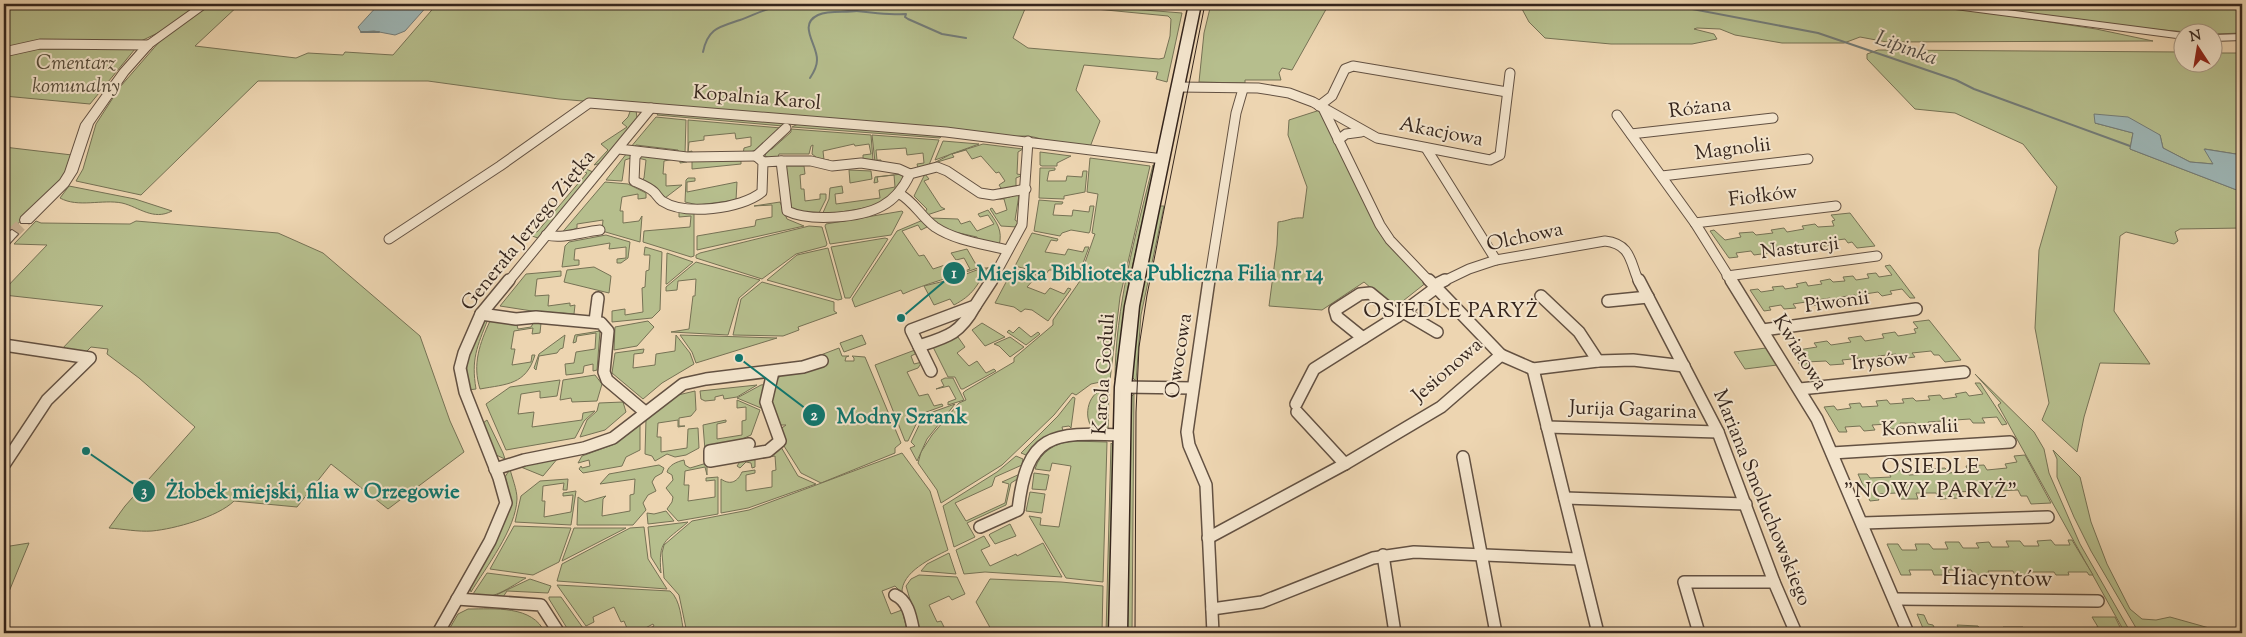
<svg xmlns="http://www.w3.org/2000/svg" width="2246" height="637" font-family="'Sorts Mill Goudy',serif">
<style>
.green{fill:#b6be8d;stroke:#767255}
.water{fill:#9db6b6;stroke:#737c79}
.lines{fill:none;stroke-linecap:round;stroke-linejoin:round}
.stream{stroke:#737c79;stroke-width:2}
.tertiary-tunnel{stroke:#c8b293;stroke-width:12;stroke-dasharray:12 6;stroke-linecap:butt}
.minor-far1-casing{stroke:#635142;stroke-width:11}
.minor-casing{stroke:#635142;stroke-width:14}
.tertiary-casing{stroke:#635142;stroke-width:2}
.secondary-casing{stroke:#35251d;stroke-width:3}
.minor-far1{stroke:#f3e4cc;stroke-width:9}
.minor{stroke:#f3e4cc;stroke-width:11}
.tertiary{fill:#f3e4cc;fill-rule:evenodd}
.secondary{fill:#f3e4cc;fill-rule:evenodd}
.tram{stroke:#35251d;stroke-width:1}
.labels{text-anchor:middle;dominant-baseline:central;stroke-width:4;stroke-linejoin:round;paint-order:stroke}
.park-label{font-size:20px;font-style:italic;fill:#554b39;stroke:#f3e4cc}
.street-label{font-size:20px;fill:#35251d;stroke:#f3e4cc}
.water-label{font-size:21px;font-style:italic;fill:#4f4943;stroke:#f3e4cc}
.neighbourhood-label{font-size:21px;letter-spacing:1px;fill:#35251d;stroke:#f3e4cc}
.near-street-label{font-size:24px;fill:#35251d;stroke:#f3e4cc}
.leader{fill:none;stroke:#0f766e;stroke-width:2}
.callout-dot{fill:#0f766e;stroke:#f3e4cc;stroke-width:2}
.mark-label{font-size:15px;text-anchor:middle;font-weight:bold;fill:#fff}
.callout-label{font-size:21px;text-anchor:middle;font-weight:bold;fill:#0f766e;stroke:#f3e4cc;stroke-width:4;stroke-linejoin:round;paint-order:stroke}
</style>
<rect width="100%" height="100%" fill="#edd5b1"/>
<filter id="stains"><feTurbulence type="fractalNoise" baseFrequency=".004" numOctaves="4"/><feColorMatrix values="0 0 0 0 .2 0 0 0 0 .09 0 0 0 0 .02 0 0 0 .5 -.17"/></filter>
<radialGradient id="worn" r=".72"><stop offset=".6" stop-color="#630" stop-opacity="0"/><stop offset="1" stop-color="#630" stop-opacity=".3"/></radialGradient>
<g class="green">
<polygon points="4,4 200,4 168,28 141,41 4,50"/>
<path d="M208,4H240L195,46L296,58L308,53L343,55L345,52L393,55L437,4H1027L1013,38L1028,48L1159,59L1164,58L1170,36L1171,19L1168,16L1044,4H1069L1182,13L1167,82L1156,79L1158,72L1084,65L1076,90L1100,121L1090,147L1045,141C1036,136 1023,135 1013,137L559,99L428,81H258L141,195L76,181L83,169L96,124L120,87L160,41Z"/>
<polygon points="1211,4 1329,4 1292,70 1282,68 1279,73 1281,80 1245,80 1245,83 1199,82 1204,33"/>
<polygon points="1513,4 1897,4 1930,9 1929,4 2096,29 2153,41 1887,42 1860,37 1844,43 1782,43 1735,35 1720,29 1697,28 1694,29 1714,34 1717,39 1692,44 1611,44 1545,38 1529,22 1522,9"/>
<polygon points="1956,4 2242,4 2242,33 2214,34 2149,29"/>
<polygon points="32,49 135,49 90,104 4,96 4,57"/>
<polygon points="1878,50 2183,52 2184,62 2214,62 2214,53 2242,53 2242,155 2205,149 2214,164 2190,162 2163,148 2160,135 2095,123 2133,133 2130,149 2242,192 2242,228 2180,229 2175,232 2178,241 2174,244 2126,232 2120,236 2114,311 2150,364 2100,363 2084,417 2077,452 2042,420 2049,403 2035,328 2039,250 2057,187 2023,144 1955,113 1915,109 1867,59 1867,54"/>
<polygon points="631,109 636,110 637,118 601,163 594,165 608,150 601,144 627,127 622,123 628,117"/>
<path d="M1320,110L1381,231L1427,282L1394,308L1364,282L1322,310L1269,306L1277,245L1278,222C1288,221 1293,217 1303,218L1307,187L1288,135L1289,120Z"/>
<polygon points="660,111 785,122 785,124 783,126 657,115"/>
<polygon points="656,117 686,120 685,154 679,154 678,150 636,145 633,149 630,148"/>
<polygon points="688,120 781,128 757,150 743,154 744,148 751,146 751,137 736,139 735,133 704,136 704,140 689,142 688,152 692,151 692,154 688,154"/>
<polygon points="798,124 943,134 940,138 792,127"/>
<polygon points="791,129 871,135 873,160 863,159 863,155 871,154 869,144 855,146 854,144 823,151 824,160 829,160 829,162 821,161 812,154 813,145 811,146 809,154 779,154 778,157 772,159 765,156 767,150 772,149 791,132"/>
<polygon points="872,135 939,140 929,165 918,168 917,164 924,163 923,153 907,155 906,148 876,150 877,160 881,160 881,163 875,162"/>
<polygon points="943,141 979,144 935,160"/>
<polygon points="983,144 1023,149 1018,152 1017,174 1023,175 1016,178 1016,186 1022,187 1003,191 999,185 1005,181 999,172 996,173 981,156 972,159 966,150 952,154 954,157 934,163 951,154"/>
<path d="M4,147L72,155C63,188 30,211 6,235H4Z"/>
<polygon points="1040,152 1071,156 1057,163 1057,166 1042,166 1040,165"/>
<polygon points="627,153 632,155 631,158 625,160 622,181 606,180"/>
<polygon points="642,155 687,158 687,162 680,163 680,158 664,161 663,174 666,174 666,186 682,185 665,198 660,192 640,182 644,178 646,160 638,158"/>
<polygon points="741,158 741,164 692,169 692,160"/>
<polygon points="1090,158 1150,166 1120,297 1110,380 1091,384 1076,395 1072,393 1054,415 1002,465 941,503 937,490 918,463 921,452 932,435 959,403 966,400 963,393 965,391 1014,362 1014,358 1053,325 1053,320 1082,278 1081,274 1095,234 1092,233 1098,194 1087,192"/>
<path d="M1153,165L1154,168L1128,287L1115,380C1115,307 1136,234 1153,165Z"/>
<polygon points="785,166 804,166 805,174 800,175 801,189 804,189 805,201 820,199 820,194 826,194 826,199 818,215 792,212"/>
<polygon points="1040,168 1055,168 1055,170 1049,171 1047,181 1066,181 1067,176 1082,177 1083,171 1087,171 1085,192 1064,196 1064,199 1039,198"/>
<polygon points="586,169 593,172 538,238 532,236 530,231 537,232 587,173 580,170"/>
<polygon points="849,170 871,171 872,179 850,183"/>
<polygon points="902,174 904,183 877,206 822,215 829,199 830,188 842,186 843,193 835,194 836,204 880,198 879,190 895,187 894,175 877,177 878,182 874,183 875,177"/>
<polygon points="925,174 929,179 924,181 941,207 945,209 927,215 925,212 927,209 914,196"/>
<polygon points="688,178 695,178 695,181 687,182 687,192 737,182 736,200 698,205 685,202 686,180"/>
<polygon points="605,182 628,184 646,193 646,198 638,199 638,194 622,197 620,211 623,211 623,223 639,221 642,216 640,242 602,231 603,220 577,224 577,228 560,235"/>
<path d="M69,186L135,199L172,211C153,221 139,207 122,203C102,199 78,208 60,198Z"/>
<polygon points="1022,193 1019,195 1015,220 1018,222 1017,227 1001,226 990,209 992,208 996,214 1007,210 1004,199 997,199 999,195 1000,199 1010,197 1009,194"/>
<polygon points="1039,200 1063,202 1062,204 1055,204 1053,215 1072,216 1073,210 1089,212 1090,206 1094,206 1090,231 1089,233 1071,230 1062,233 1060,236 1034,231"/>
<polygon points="780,202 787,219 804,226 697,250 697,236 755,226 756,220 772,217 772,205 754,206"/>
<polygon points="1159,206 1164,206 1141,315 1136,381 1132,377 1135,331"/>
<path d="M988,210C997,223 1003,230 999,246L978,241L977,237L959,233L954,234L936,225L930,218L958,219L961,224L970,221L977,231L994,224L988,215L980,217L978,214Z"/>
<polygon points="902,211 903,212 891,235 830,244 825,226 826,224"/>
<polygon points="679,212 694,212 694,256 691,257 643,242 644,231 690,227 691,216 679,217"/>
<polygon points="1850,213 1875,246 1857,248 1852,242 1848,243 1845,239 1829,241 1832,245 1817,247 1814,243 1798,245 1801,249 1785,251 1782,247 1767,249 1769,253 1754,255 1751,251 1736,253 1738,257 1729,258 1710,231 1714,230 1725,240 1741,237 1739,233 1753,232 1756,235 1773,233 1771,230 1784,228 1787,232 1804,229 1802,226 1815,224 1818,227 1834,226 1832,221 1835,220 1831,215"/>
<path d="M923,220L927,227L921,230L918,225L902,231L919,256L924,255L933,269L945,265L952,276L970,269L964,258L956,260L951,253L967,249L978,268C953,277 927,283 903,294L901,290L855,307L852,299L897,231Z"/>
<path d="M36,221L41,223L130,224L136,221L278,233L323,253L420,336L450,421L464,452L388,509L331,464L297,507L234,501C218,517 174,529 152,531C138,532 123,529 109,528L125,506L195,427L139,378L107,354L108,349L91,347L84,354L60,351L103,306L4,295V290L47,245L14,244Z"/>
<polygon points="809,226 822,227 827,244 826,246 796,254 762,279 696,258 696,255 700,253"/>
<polygon points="1032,233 1058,239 1057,241 1051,240 1045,252 1065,255 1068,249 1083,252 1085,247 1089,247 1079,274 1060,270 1049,270 1046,274 1015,266"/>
<polygon points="606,235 630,242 628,258 621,263 617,263 617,259 626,258 626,247 609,249 610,243 575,249 574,260 579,260 579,265 562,267 565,246 569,242"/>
<polygon points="885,238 888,239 850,298 845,298 831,247"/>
<polygon points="645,247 662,252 660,310 652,318 612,322 612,311 625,309 625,315 643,312 642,288 645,287 646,271 649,270 650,255 644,255"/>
<polygon points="828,248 842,299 838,300 767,280 797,255"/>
<polygon points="667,253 693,262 667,284 666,284"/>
<polygon points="696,262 760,280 739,298 728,335 671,332 689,329 693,296 695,296 696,279 678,281 677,290 666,291 666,287"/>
<polygon points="1890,265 1915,298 1910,298 1902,289 1890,291 1892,294 1882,296 1878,292 1865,294 1868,298 1858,299 1855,295 1841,297 1844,301 1833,302 1830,298 1817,300 1820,305 1809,306 1806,302 1793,304 1796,308 1784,309 1781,305 1769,307 1771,310 1764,311 1750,290 1758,289 1761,292 1774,290 1772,287 1783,286 1785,289 1798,287 1796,284 1806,282 1808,286 1822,284 1820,281 1830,279 1833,282 1845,281 1843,277 1853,276 1856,280 1869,278 1867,274 1876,273 1879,277 1892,275 1885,266"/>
<polygon points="594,267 611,276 609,293 564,282 567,270"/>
<path d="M982,268H994H987C977,286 973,295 954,305L950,299L934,305L924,286L953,279Z"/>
<polygon points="1013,269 1043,276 1041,278 1036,277 1027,287 1045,294 1050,288 1064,294 1068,288 1071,289 1048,321 1032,310 1025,309 1021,312 1014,307 995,303"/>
<polygon points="561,271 561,276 537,279 535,296 549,295 548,306 570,303 570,306 575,305 574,314 532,311 500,306 526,274"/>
<polygon points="762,282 834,302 834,311 837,313 798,327 799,330 783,336 733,335 741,299"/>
<path d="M488,319C477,347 471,359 476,389L468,390C464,360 469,350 480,323Z"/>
<polygon points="1929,320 1961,360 1945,362 1939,355 1934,355 1931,351 1912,353 1915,357 1900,359 1896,354 1878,356 1880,361 1865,362 1862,358 1842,360 1844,364 1830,365 1826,361 1806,362 1809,367 1802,368 1788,346 1794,345 1798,350 1817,347 1814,343 1827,341 1831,345 1851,342 1848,338 1861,336 1865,341 1884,338 1882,334 1895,332 1898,336 1916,333 1914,329 1918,328 1913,322"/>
<path d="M490,321L517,325L518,329L531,327L534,322L541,323L540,333L532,334L533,328L514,331L511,349H515L512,365L531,362L532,355H535C526,385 507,384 480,389C472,364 480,343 490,321Z"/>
<polygon points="648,321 654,327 637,346 614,350 615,327"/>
<polygon points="982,323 1005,337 985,346 972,330"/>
<polygon points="1019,327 1031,337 1038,332 1040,334 1026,345 1007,332 1009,330 1013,333"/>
<polygon points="600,331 597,370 593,371 593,364 584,366 583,373 566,375 565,364 574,363 576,352 595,349 596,333 577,336 576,342 573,343 575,335"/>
<polygon points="565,335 563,348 560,349 557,353 539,356 536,370 534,368 539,354"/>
<polygon points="676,335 690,353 694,364 662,383 643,399 612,373 615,353 644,349 643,353 634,354 633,368 655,365 656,354 675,351"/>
<polygon points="680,335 777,338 696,363 692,352"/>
<polygon points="862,335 866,344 844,352 840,343"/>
<polygon points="958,337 965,347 957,353 969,366 977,361 986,373 994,369 996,371 963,389 961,389 955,377 948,377 933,347"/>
<polygon points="1010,337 1024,347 1010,357 999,346 994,344"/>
<polygon points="839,348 842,356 849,356 846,357 845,361 854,361 854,358 852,356 865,357 901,443 895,448 895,453 821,483 801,473 784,446 779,445 779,430 786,425 780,425 769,401 776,380 792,366"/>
<polygon points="1766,348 1777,365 1745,369 1734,352"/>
<polygon points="915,350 917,353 911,356 914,364 922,362 918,368 907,372 919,396 928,394 934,406 942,404 943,406 921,414 908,441 905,441 875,365"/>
<polygon points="1975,374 2034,432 2044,449 2049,473 2080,544 2131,633 2125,633 1998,405 2001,403"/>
<polygon points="595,375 602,384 597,401 572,402 571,398 560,400 563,380"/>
<polygon points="945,378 953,378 964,400 948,405 948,402 956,399 949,386 936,389 944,386 941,380"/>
<polygon points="560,380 557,396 540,398 540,391 521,394 518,414 534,412 532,427 582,420 583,413 595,411 584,421 575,438 506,450 486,404 510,387"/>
<polygon points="1975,383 1980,383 2007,424 2002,425 1997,417 1982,418 1985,423 1973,423 1970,419 1955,420 1958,425 1946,426 1942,421 1928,422 1931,427 1918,428 1915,423 1900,423 1902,428 1891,429 1888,424 1872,425 1875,430 1864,431 1860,426 1845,427 1847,432 1839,432 1824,407 1834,406 1837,410 1851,408 1849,404 1860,403 1862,407 1878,406 1876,401 1887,400 1890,404 1904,403 1902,399 1913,398 1916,401 1930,400 1928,396 1940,395 1943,399 1957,397 1955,394 1966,392 1969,396 1983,394"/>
<polygon points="769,384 761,408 737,398 761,385"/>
<polygon points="757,385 737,397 724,399 723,395 715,397 715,400 705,401 701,399 700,391"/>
<path d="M1104,390L1109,392L1108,430H1095C1082,421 1087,392 1104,390Z"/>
<polygon points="695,391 696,410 691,416 679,418 679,426 685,426 678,427 678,420 658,423 657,437 661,437 661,452 687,448 688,429 698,428 699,448 686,455 675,457 667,454 655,461 652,456 645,454 646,419 678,395"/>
<polygon points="1134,394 1132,633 1127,633 1130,398"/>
<polygon points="1073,397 1075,398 1071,428 1069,426 1062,427 1063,431 1031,450 1026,455 1021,453 1058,416"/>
<polygon points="737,400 760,410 751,435 740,440 705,450 703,425 726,420 726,422 717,424 717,439 742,435 742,421 746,420 746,407 737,408"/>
<polygon points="623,402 626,412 605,430 580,437 587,420 597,411 599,403"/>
<polygon points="955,404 927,439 917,461 910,448 915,446 911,442 924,415"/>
<polygon points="487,420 503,453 505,459 496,455 493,451 483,423"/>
<polygon points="640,425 640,450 626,457 622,466 583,473 579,469 581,466 582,468 590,466 589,460 578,463 582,456 615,444"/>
<path d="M1072,441L1107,442L1103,582L1066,578L1029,516L1041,518L1040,525L1059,527L1071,466L1052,463L1050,471L1035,469C1040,452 1055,443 1072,441Z"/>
<polygon points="1111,443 1114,446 1110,633 1106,633"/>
<path d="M781,447L798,476L816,484L748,508L721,513V479C731,486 738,481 742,472L755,470V473L746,475V491L772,487V471L776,470L775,456L755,459V467L752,468L751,463L746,462L740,468L737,466L744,456Z"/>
<polygon points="2053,450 2080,477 2091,522 2107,564 2130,609 2142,619 2156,620 2170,617 2227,633 2139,633 2091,551 2074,517 2057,477 2057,459"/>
<path d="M902,453L930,491L948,550C932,558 901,572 902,593L895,586L882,591L891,614L902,610L908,633H687L679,595L664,578L662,553L664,545L692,521L749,510Z"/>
<polygon points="2025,455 2051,503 2031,504 2027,496 2021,496 2018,490 1996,491 1999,497 1981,497 1978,491 1956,492 1959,498 1940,499 1936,493 1916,493 1918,499 1901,499 1897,493 1876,494 1879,500 1870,501 1858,474 1867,474 1870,478 1891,477 1888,472 1906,470 1909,475 1930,474 1927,469 1945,468 1949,473 1968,471 1966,466 1984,465 1987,470 2007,468 2005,464 2017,462 2014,456"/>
<polygon points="1016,456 1023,459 1022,465 995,477 992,486 955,503 966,521 1005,503 1009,484 1002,482 1020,474 1019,478 1011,483 1006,505 967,523 975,537 954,547 943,506 997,472"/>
<polygon points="558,458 543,476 516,465"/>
<path d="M684,460L685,465L690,468L707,463V475L705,467L685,471L684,485H689L688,501L715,497V480L706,481V478L718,477V514L678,521L667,509L672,502L673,497L666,488L673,480L672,475L667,472C669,465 676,462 684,460Z"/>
<polygon points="659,465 664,468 662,473 655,477 652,482 656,491 648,495 643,503 646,510 633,525 577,525 578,497 585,502 606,496 603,499 602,516 630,511 630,495 634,494 635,479 600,484 609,474"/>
<path d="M510,469C512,478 517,489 517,499C516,529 486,567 471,592L470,588L506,518L510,496L505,477Z"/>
<polygon points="1034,473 1049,475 1046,490 1032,489"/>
<polygon points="568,479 567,490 563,490 564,483 543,486 542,501 545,501 544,517 571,512 573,495 563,496 563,493 576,491 571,525 515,522 521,496 540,481"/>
<polygon points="1030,492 1045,494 1042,513 1026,511"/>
<polygon points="666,511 674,521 648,524 647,513 654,514"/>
<path d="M688,522C665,542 658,540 661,573L651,557L648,527Z"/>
<polygon points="1010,524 1016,536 995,544 989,535 990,534"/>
<polygon points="514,526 571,528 559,562 533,575 490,569"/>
<polygon points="644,527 648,559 667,589 557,581 562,564 630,528"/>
<polygon points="574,528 626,528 562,561"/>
<polygon points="984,536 990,546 981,550 990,566 1016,554 1017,556 1043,543 1062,577 985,572 964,574 956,550"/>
<polygon points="2051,540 2055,545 2070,545 2068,540 2072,540 2093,575 2089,575 2087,572 2068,572 2069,575 2056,575 2054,572 2029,572 2030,575 2015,575 2013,571 1988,571 1990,575 1974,575 1971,570 1948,570 1950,575 1934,575 1932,570 1909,570 1911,575 1901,575 1887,544 1898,544 1902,550 1917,550 1915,544 1929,544 1933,549 1948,549 1945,542 1959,542 1963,548 1979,548 1976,543 1989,542 1992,547 2009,547 2006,541 2020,541 2024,546 2039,546 2037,541"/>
<polygon points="29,543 8,594 4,598 4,547"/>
<polygon points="949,553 956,574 921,571 927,564"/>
<path d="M487,573L526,578C513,585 487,605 473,594Z"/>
<polygon points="919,575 957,577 965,594 952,600 949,596 929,605 937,622 941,621 947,633 920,633 906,586 911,579"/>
<polygon points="530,579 551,586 548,593 507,591 503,597 492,597"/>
<polygon points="990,579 1061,582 1103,586 1102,633 993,633 976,602"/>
<path d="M557,585L670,591C681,600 681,620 684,633H641L654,626L653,624L636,633H629L624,621L621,622L614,607L593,617L594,622L586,626Z"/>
<polygon points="549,597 561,597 583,628 570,633 549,599"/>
<path d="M468,609C494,609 533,605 545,633H447L458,614Z"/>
<polygon points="1917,614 1924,615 1928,624 1933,625 1936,631 1960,631 1957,625 1978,626 1982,632 2005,633 2003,627 2023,627 2026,632 2050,633 2048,628 2069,629 2072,633 1925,633"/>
<polygon points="2092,617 2115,617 2123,633 2096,633 2093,628 2098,627"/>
</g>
<g class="water">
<polygon points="379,4 429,4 405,31 395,35 374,31 361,32 358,27"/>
<polygon points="2094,114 2128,117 2160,135 2163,148 2190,162 2213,164 2204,149 2242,155 2242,192 2130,149 2133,133 2095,123"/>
</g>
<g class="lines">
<g class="stream">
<polyline points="1666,4 1818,33 1956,80 1974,89 2130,146"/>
<polyline points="361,32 379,32"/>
<path d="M703,52C708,28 719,27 740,20C752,16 764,9 776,7C820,1 863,16 906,14L905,17L908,19L942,34L966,38"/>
<path d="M810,78C814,72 817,67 817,60C818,45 797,25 818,15C830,10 845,13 857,11"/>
</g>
<polyline class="tertiary-tunnel" points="12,234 26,220"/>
<defs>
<g id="minor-far1">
<polyline points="4,52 40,44 148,45"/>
<polyline points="1178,87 1258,88 1289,93 1313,102 1377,138 1490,160 1500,155 1510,73"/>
<polyline points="1319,106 1332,96 1345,69 1353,66 1507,92"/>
<polyline points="1323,108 1380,225 1390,240 1430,282"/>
<polyline points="1617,115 1695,223 1732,282"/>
<polyline points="1631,134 1773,118"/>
<polyline points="1338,140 1346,134 1361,132"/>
<polyline points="1426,148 1496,260"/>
<polyline points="619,149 687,157 756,156"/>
<path d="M638,153L635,157L634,181C641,184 649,187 654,192C657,195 659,199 662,201C685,216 741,209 762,192L763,162L756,156L786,128"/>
<polyline points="781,161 811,161 832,166 861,163 899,169 910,174"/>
<path d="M763,162L781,161L787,211C810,222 860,218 882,206C895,199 904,187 910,174L937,167L947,171L980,193L993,195L1026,189"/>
<polyline points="1662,176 1808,159"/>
<path d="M898,193C914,201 921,217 935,227C956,241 984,244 1008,250"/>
<polyline points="1695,223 1836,206"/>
<path d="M546,235C564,239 581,232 600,230"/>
<polyline points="389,239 500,166 589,103 946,132 1163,159"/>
<polyline points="1727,276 1877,256"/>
<polyline points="508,282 651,108"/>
<polyline points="991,282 1022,225 1028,141"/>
<polyline points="1209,282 1236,113 1243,89"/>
<path d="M1442,282L1469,269L1496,260L1605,241C1632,244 1630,263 1639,282"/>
</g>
<g id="minor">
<polyline points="1209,280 1187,432 1189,445 1206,485 1213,633"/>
<polyline points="1639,280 1718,432 1774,582 1796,633"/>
<polyline points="1731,280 1817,419 1908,633"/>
<polyline points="1435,285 1445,280"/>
<polyline points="1541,296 1579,332 1598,361"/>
<polyline points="1608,301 1648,297"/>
<polyline points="1403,312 1437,332"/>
<polyline points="481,314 516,319 536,317 601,323 608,331 604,372 607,380 645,412"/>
<polyline points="595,321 598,298"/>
<polyline points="1763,330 1916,309"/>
<polyline points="1363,338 1337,317 1335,310 1360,294 1370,293 1398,316"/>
<polyline points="4,345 90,358 47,400 4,465"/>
<path d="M919,346C947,337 960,334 975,306"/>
<polyline points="1501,355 1533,369 1598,361 1633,360 1684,366"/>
<polyline points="1533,369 1598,633"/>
<polyline points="931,371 911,330 975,306 992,280"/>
<polyline points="1123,387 1192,388"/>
<polyline points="1800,389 1964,372"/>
<polyline points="1296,404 1314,369 1398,316 1437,287"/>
<polyline points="1297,412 1345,464"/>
<polyline points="1547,427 1718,432"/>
<polyline points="749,444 710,451 710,461 768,451 780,441 766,402 773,372"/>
<polyline points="1832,453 2010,442"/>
<polyline points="1463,457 1496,633"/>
<polyline points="495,469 524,460 584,448 613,438 683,384 706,379 803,367 822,361"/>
<polyline points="1565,498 1746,504"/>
<polyline points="1863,523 2048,517"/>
<path d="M980,527L1018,510C1027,433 1051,432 1122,435"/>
<polyline points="1208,538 1345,464 1441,407 1501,355 1429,280"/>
<polyline points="1383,555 1395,633"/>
<path d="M895,595C909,601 911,619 914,633"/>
<polyline points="457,599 541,605 559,633"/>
<polyline points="1895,599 2098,601"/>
<polyline points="1212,609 1262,602 1373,558 1414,552 1579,559"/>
<polyline points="438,633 490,541 506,503 499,478 465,392 460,368 464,353 481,314 509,280"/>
<polyline points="1699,633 1684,582 1774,582"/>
</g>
<g id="tertiary">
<polygon points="199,4 211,4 152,47 128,74 93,124 77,172 68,186 31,223 21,223 20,220 21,217 60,180 65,172 81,124 120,70 144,43"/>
<polygon points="1935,4 1961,4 2184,33 2184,39 1940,7"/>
<polygon points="2242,34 2242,40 2214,41 2214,35"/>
<polygon points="12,230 18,234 9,244 4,245 4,234"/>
</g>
<polygon id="secondary" points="1189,4 1201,4 1139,306 1131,387 1127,633 1109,633 1115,387 1125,306"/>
</defs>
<use href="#minor-far1" class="minor-far1-casing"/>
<use href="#minor" class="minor-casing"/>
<use href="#tertiary" class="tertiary-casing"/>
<use href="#secondary" class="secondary-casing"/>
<use href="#minor-far1" class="minor-far1"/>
<use href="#minor" class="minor"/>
<use href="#tertiary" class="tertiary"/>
<use href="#secondary" class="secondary"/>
<polyline class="tram" points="1135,633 1136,412 1139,347 1147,295 1205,4"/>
</g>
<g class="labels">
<g class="park-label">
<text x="76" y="64">Cmentarz<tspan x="76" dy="23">komunalny</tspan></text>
</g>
<g class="street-label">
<text transform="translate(757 99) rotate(5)">Kopalnia Karol</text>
<text transform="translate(1700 109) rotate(-7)">Różana</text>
<text transform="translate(1441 133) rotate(11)">Akacjowa</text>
<text transform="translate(1733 150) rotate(-7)">Magnolii</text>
<text transform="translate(1763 197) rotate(-7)">Fiołków</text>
<text transform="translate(529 231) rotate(-51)">Generała Jerzego Ziętka</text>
<text transform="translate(1525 238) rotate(-12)">Olchowa</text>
<text transform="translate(1800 249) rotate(-7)">Nasturcji</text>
<text transform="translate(1837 303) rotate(-8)">Piwonii</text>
<text transform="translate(1799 353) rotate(58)">Kwiatowa</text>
<text transform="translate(1180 356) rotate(-81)">Owocowa</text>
<text transform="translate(1880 362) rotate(-6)">Irysów</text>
<text transform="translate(1448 371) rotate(-41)">Jesionowa</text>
<text transform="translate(1105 374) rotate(-86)">Karola Goduli</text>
<text transform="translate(1633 411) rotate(2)">Jurija Gagarina</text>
<text transform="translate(1920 429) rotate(-3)">Konwalii</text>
<text transform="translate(1761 498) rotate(68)">Mariana Smoluchowskiego</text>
</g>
<g class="water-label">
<text transform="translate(1906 49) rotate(20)">Lipinka</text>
</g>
<g class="neighbourhood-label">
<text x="1451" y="312">OSIEDLE PARYŻ</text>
<text x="1931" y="468">OSIEDLE<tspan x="1931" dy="24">"NOWY PARYŻ"</tspan></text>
</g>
<g class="near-street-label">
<text transform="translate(1997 579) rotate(1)">Hiacyntów</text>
</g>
</g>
<path class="leader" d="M901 318L954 273M739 358L814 415M86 451L144 491"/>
<g class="callout-dot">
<circle cx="901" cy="318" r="5"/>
<circle cx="739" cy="358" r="5"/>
<circle cx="86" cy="451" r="5"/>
<circle cx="954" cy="273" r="12"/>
<circle cx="814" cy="415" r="12"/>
<circle cx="144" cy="491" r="12"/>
</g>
<g class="mark-label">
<text x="954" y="278">1</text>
<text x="814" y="420">2</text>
<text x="144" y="496">3</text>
</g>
<g class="callout-label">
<text x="1150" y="280">Miejska Biblioteka Publiczna Filia nr 14</text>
<text x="902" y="423">Modny Szrank</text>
<text x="313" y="498">Żłobek miejski, filia w Orzegowie</text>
</g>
<rect width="2246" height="637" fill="none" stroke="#edd5b1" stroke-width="20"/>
<rect x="5" y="5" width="2236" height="627" fill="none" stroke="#35251d" stroke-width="2.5"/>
<rect x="10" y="10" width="2226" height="617" fill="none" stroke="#35251d"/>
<g transform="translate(2198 48) rotate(348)"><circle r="24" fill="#f3e4cc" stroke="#a79886"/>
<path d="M0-4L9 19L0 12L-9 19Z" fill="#8f2418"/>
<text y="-8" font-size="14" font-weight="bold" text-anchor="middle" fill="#35251d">N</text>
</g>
<rect width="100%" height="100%" filter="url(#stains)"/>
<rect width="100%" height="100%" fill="url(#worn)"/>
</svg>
